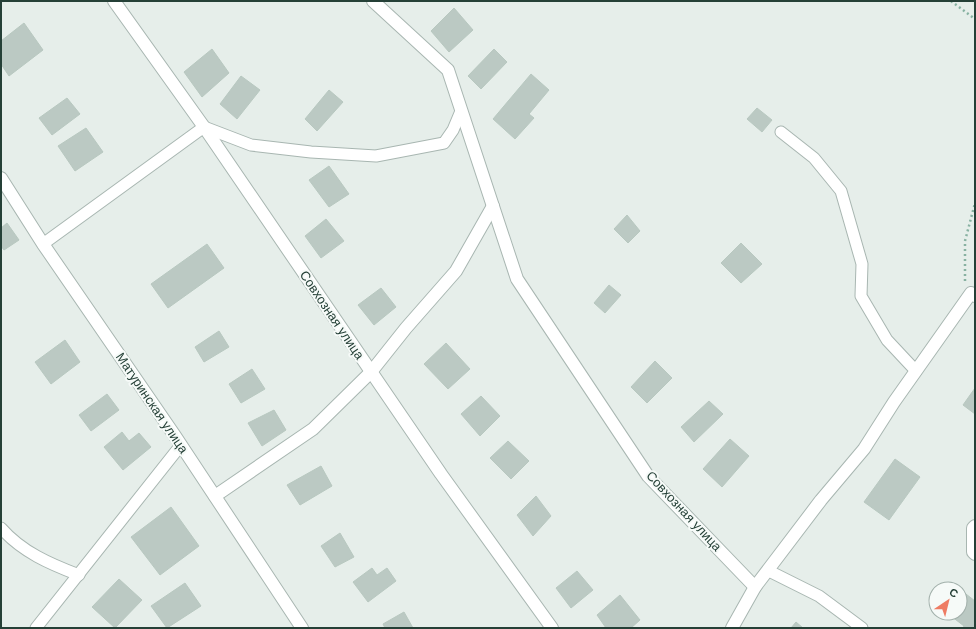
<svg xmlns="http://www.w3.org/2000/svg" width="976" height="629" font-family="'DM Sans',sans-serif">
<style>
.building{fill:#bbc9c3;stroke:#b8c8c0}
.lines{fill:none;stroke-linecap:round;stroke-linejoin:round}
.service-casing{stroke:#a8b6b1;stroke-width:13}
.minor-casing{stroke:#a8b6b1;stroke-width:14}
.tertiary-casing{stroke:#a8b6b1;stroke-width:14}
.path{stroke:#87b1a1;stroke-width:2.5;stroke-dasharray:2 3;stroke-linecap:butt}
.service{stroke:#fff;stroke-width:11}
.minor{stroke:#fff;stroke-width:12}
.tertiary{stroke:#fff;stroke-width:12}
.labels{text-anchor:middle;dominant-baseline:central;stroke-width:4;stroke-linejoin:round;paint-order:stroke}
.street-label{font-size:13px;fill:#254037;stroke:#f6faf8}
</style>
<rect width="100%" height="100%" fill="#e6eeea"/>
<g class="building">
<polygon points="454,8 473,30 449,52 431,31"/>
<polygon points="24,23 43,50 9,76 1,64 1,41"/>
<polygon points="212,49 229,73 202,97 184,72"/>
<polygon points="494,49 507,62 481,89 468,76"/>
<polygon points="531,74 549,90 529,114 534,118 515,139 493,119"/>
<polygon points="241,76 260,90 237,119 220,104"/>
<polygon points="329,90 343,102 317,131 305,119"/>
<polygon points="67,98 80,114 52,135 39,118"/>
<polygon points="757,108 772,120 762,132 747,119"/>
<polygon points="86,128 103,152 75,171 58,146"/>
<polygon points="329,166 349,194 329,207 309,180"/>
<polygon points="627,215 640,231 628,243 614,229"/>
<polygon points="326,219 344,241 321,258 305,236"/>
<polygon points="7,223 19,240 4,250 1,246 1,228"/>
<polygon points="741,243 762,264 741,283 721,263"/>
<polygon points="207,244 224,268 168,308 151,284"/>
<polygon points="609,285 621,295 605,313 594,303"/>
<polygon points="381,288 396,307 374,325 358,305"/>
<polygon points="219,331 229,347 204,362 195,347"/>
<polygon points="65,340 80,362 51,384 35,362"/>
<polygon points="446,343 470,369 448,389 424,364"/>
<polygon points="655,361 672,378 647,403 631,387"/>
<polygon points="252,369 265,389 241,403 229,384"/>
<polygon points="975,388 975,414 963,405"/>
<polygon points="107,394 119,410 91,431 79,415"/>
<polygon points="481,396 500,416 480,436 461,414"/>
<polygon points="709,401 723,414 694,442 681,427"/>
<polygon points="274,410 286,430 262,446 248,423"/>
<polygon points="122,432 129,441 139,433 151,447 123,470 104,447"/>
<polygon points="730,439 749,456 722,487 703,469"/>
<polygon points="508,441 529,461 511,479 490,458"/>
<polygon points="895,459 920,477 889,520 864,502"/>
<polygon points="321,466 332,486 300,505 287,485"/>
<polygon points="536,496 551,516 533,536 517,515"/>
<polygon points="171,507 199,546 160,575 131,537"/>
<polygon points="340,533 354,557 335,567 321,546"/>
<polygon points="372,568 377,575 387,568 396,581 368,602 353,582"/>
<polygon points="577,571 593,590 571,608 556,588"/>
<polygon points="119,579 142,600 115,628 92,607"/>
<polygon points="185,583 201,606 167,628 151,606"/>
<polygon points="962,591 975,601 975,619 973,621 975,623 975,628 963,628 964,626 947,613 960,613 960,593"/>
<polygon points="620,595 640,620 631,628 606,628 597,615"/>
<polygon points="404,612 413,628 385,628 383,624"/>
<polygon points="796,622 803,628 791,628"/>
</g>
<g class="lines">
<defs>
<g id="service">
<polyline points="781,132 814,158 841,191 862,264 861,296 887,340 916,371"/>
<polyline points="43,244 204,127 251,145 311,152 376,156 444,143 453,130 461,111"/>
<path d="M1,528C22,552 50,564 79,575"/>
<polyline points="769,571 819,596 862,628"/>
<polyline points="36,628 181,445"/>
</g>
<g id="minor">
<polyline points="114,1 204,127 441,474 552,628"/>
<polyline points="373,1 448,70 517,279 648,476 755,587"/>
<polyline points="215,496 313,429 371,372 406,328 456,271 493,206"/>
<polyline points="975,526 973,528 973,552 975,554"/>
<polyline points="732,628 755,587 821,500 864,449 894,402 971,293 975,296"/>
</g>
<polyline id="tertiary" points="1,178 43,244 175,436 302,628"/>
</defs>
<use href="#service" class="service-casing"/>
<use href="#minor" class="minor-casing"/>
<use href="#tertiary" class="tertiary-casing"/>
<g class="path">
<polyline points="951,1 975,19"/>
<polyline points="965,281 965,241 975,203"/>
</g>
<use href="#service" class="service"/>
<use href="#minor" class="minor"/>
<use href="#tertiary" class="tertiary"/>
</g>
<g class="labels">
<g class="street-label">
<text transform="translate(332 315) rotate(56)">Совхозная улица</text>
<text transform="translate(152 403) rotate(56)">Матуринская улица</text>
<text transform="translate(684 511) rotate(47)">Совхозная улица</text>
</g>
</g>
<rect width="976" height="629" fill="none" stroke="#254037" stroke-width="4"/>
<g transform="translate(948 601) rotate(35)"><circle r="19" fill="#f6faf8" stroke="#a2b0ab"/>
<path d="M0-3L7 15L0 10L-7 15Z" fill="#ee7c64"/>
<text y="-6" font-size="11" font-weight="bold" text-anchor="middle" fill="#254037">С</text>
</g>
</svg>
